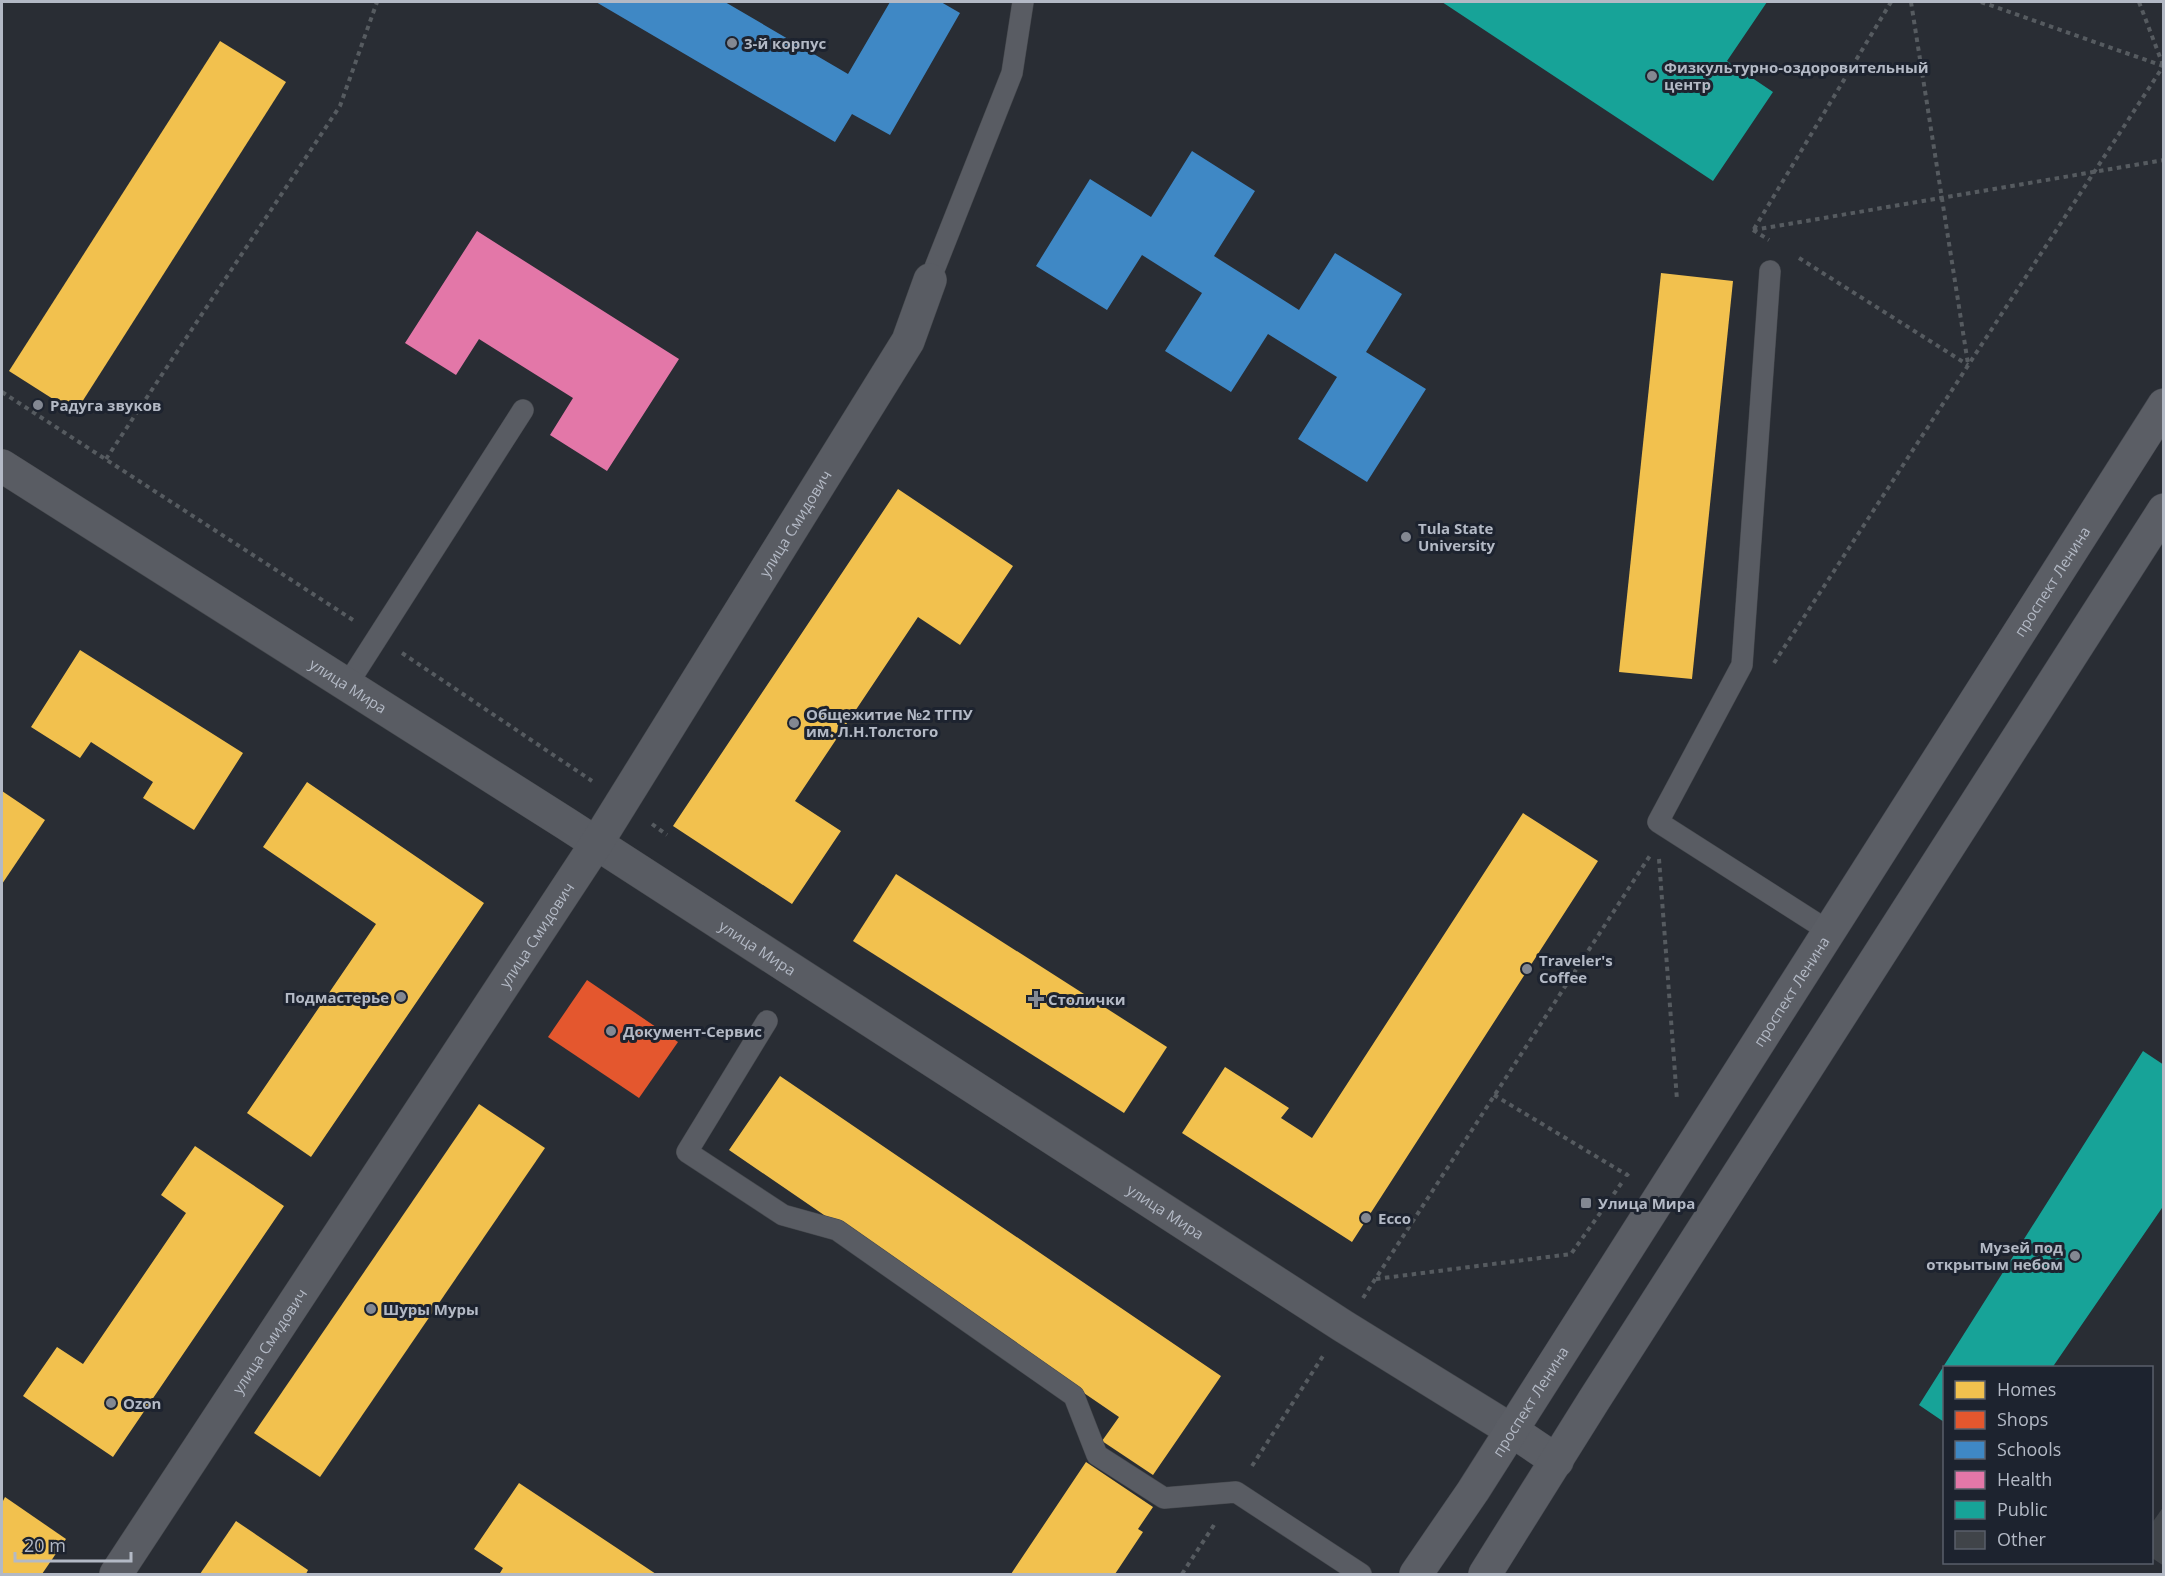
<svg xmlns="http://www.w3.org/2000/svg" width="2165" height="1576" font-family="'Open Sans',sans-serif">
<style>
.homes{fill:#f2c14e}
.shops{fill:#e4572e}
.schools{fill:#3f88c5}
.health{fill:#e377a8}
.public{fill:#17a398}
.building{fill:#404449}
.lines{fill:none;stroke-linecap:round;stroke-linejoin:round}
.lane-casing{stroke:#45484d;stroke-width:22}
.street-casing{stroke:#45484d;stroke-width:34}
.primary-casing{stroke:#474a51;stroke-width:34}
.path{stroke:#565b60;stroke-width:4;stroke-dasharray:4.5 4.5;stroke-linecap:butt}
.lane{stroke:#595c63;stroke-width:21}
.street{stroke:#595c63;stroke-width:33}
.primary{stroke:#5b5e65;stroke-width:33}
.poi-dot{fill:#838892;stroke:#1d232f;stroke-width:2}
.labels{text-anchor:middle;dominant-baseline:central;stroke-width:6;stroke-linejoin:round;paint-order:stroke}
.poi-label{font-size:15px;font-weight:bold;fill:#b3b9c5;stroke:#1d232f;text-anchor:start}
.street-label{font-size:15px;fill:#b3b9c5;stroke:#1d232f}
</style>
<rect width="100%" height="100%" fill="#292d34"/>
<g class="homes">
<polygon points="220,41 286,82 75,413 9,371"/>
<polygon points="1661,273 1733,281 1692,679 1619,672"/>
<polygon points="898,489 1013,566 960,645 918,617 795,801 841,831 792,904 673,826"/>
<polygon points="80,650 243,753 194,830 143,798 153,782 91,742 80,758 31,727"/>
<polygon points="307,782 484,903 311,1157 247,1113 376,924 263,847"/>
<polygon points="2,791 45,820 2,884"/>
<polygon points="1523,813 1598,861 1352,1242 1182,1133 1225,1067 1289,1108 1281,1118 1312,1138"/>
<polygon points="896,874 1167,1047 1124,1113 853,941"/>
<polygon points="780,1076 1221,1376 1153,1475 1102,1441 1119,1417 729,1150"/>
<polygon points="479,1104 545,1148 320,1477 254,1433"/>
<polygon points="195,1146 284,1206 113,1457 23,1396 57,1347 83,1364 186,1213 161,1195"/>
<polygon points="1086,1462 1153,1507 1138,1529 1143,1532 1115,1574 1011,1574"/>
<polygon points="519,1483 656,1574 500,1573 503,1568 474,1549"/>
<polygon points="5,1497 66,1539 42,1574 2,1574 2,1503"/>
<polygon points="236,1521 308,1570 306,1574 200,1574"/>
</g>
<polygon class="shops" points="587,980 678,1042 639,1098 548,1037"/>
<g class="schools">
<polygon points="596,2 725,2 848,74 890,2 941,2 960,13 890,135 852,114 835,142"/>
<polygon points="1192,151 1255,191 1214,256 1299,310 1335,253 1402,294 1366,352 1426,389 1367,482 1298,439 1337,377 1268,334 1231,392 1165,351 1202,293 1142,255 1107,310 1036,266 1090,179 1151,217"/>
</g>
<polygon class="health" points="477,231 679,359 607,471 550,435 573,398 479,339 456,375 405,343"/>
<g class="public">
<polygon points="1442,2 1767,2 1727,61 1773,92 1713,181"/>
<polygon points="2143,1051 2164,1065 2164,1205 2052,1368 1944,1368 1944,1422 1919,1405"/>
</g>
<polygon class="building" points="2164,1506 2164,1566 2152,1558 2152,1523"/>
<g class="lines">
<defs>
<g id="lane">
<polyline points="1770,271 1742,665 1658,822 1830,932"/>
<polyline points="930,280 1012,73 1023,2"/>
<polyline points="347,685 523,410"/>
<polyline points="767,1021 687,1152 783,1215 837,1230 1074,1396 1097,1455 1164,1498 1236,1492 1361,1574"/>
</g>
<g id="street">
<path id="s1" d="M2,466L565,823L1343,1326L1511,1430"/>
<path id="s2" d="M116,1574L596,844L908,341L930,280"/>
</g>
<g id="primary">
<polyline points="1511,1430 1557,1461"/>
<path id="s3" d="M1416,1574L1473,1491L2164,405"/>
<polyline points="1485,1574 1594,1400 2164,510"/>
</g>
</defs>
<use href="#lane" class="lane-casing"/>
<use href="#street" class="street-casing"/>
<use href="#primary" class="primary-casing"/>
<g class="path">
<polyline points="1911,2 1968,364"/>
<polyline points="1981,2 2163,66"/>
<polyline points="2139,2 2163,65"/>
<polyline points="1754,229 1891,2"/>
<polyline points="1753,230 2164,160"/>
<polyline points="1753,230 1769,240"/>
<polyline points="1799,258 1968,365"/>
<polyline points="2,392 353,620"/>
<polyline points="106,459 340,106 377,2"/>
<polyline points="402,653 592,781"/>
<polyline points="1774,663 2164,65"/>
<polyline points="652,824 667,835"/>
<polyline points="1659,859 1677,1100"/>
<polyline points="1494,1095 1627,1175 1630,1172"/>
<polyline points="1376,1279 1571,1254 1623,1181"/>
<polyline points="1363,1298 1651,854"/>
<polyline points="1252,1466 1323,1356"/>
<polyline points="1182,1574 1214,1525"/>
</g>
<use href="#lane" class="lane"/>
<use href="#street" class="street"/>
<use href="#primary" class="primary"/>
</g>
<g class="poi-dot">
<circle cx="732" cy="43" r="6"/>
<circle cx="1652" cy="76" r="6"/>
<circle cx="38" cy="405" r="6"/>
<circle cx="1406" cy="537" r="6"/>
<circle cx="794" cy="723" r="6"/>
<circle cx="1527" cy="969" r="6"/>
<circle cx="401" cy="997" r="6"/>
<path d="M1033 990h6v6h6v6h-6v6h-6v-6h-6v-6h6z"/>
<circle cx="611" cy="1031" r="6"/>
<rect x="1580" y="1197" width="12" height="12" rx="3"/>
<circle cx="1366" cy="1218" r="6"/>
<circle cx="2075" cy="1256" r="6"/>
<circle cx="371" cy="1309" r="6"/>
<circle cx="111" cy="1403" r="6"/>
</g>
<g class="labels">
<g class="poi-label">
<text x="744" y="43">3-й корпус</text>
<text x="1664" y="67">Физкультурно-оздоровительный<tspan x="1664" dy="17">центр</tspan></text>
<text x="50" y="405">Радуга звуков</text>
<text x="1418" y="528">Tula State<tspan x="1418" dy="17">University</tspan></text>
<text x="806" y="714">Общежитие №2 ТГПУ<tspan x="806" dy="17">им. Л.Н.Толстого</tspan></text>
<text x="1539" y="960">Traveler's<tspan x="1539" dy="17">Coffee</tspan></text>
<text x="389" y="997" text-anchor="end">Подмастерье</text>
<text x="1048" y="999">Столички</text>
<text x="623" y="1031">Документ-Сервис</text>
<text x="1598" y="1203">Улица Мира</text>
<text x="1378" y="1218">Ecco</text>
<text x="2063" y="1247" text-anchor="end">Музей под<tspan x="2063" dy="17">открытым небом</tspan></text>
<text x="383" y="1309">Шуры Муры</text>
<text x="123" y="1403">Ozon</text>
</g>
<g class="street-label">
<text stroke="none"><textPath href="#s2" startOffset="1251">улица Смидович</textPath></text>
<text stroke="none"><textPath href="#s3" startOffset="1179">проспект Ленина</textPath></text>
<text stroke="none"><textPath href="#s1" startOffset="410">улица Мира</textPath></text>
<text stroke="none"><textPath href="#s2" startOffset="765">улица Смидович</textPath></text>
<text stroke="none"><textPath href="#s1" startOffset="896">улица Мира</textPath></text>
<text stroke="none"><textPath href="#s3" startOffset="693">проспект Ленина</textPath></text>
<text stroke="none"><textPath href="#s1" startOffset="1382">улица Мира</textPath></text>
<text stroke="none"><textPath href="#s2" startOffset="279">улица Смидович</textPath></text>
<text stroke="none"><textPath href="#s3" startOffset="207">проспект Ленина</textPath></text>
</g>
</g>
<rect width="2165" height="1576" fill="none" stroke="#b3b9c5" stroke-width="6"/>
<rect x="1943" y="1366" width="210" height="198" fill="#1d232f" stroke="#595f6b" stroke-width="1.5"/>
<rect x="1955" y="1381" width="30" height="18" fill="#f2c14e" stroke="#595f6b" stroke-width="1.5"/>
<text x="1997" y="1396" font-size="18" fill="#b3b9c5">Homes</text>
<rect x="1955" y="1411" width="30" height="18" fill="#e4572e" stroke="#595f6b" stroke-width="1.5"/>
<text x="1997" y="1426" font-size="18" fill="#b3b9c5">Shops</text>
<rect x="1955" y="1441" width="30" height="18" fill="#3f88c5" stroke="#595f6b" stroke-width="1.5"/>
<text x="1997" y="1456" font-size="18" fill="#b3b9c5">Schools</text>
<rect x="1955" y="1471" width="30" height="18" fill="#e377a8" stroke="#595f6b" stroke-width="1.5"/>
<text x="1997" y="1486" font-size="18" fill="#b3b9c5">Health</text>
<rect x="1955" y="1501" width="30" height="18" fill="#17a398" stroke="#595f6b" stroke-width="1.5"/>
<text x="1997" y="1516" font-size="18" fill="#b3b9c5">Public</text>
<rect x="1955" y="1531" width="30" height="18" fill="#404449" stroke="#595f6b" stroke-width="1.5"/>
<text x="1997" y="1546" font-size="18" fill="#b3b9c5">Other</text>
<path d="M15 1552v9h116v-9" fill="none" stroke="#b3b9c5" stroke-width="3"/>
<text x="24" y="1552" font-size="18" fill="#b3b9c5" stroke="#1d232f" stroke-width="4.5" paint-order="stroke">20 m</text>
</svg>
